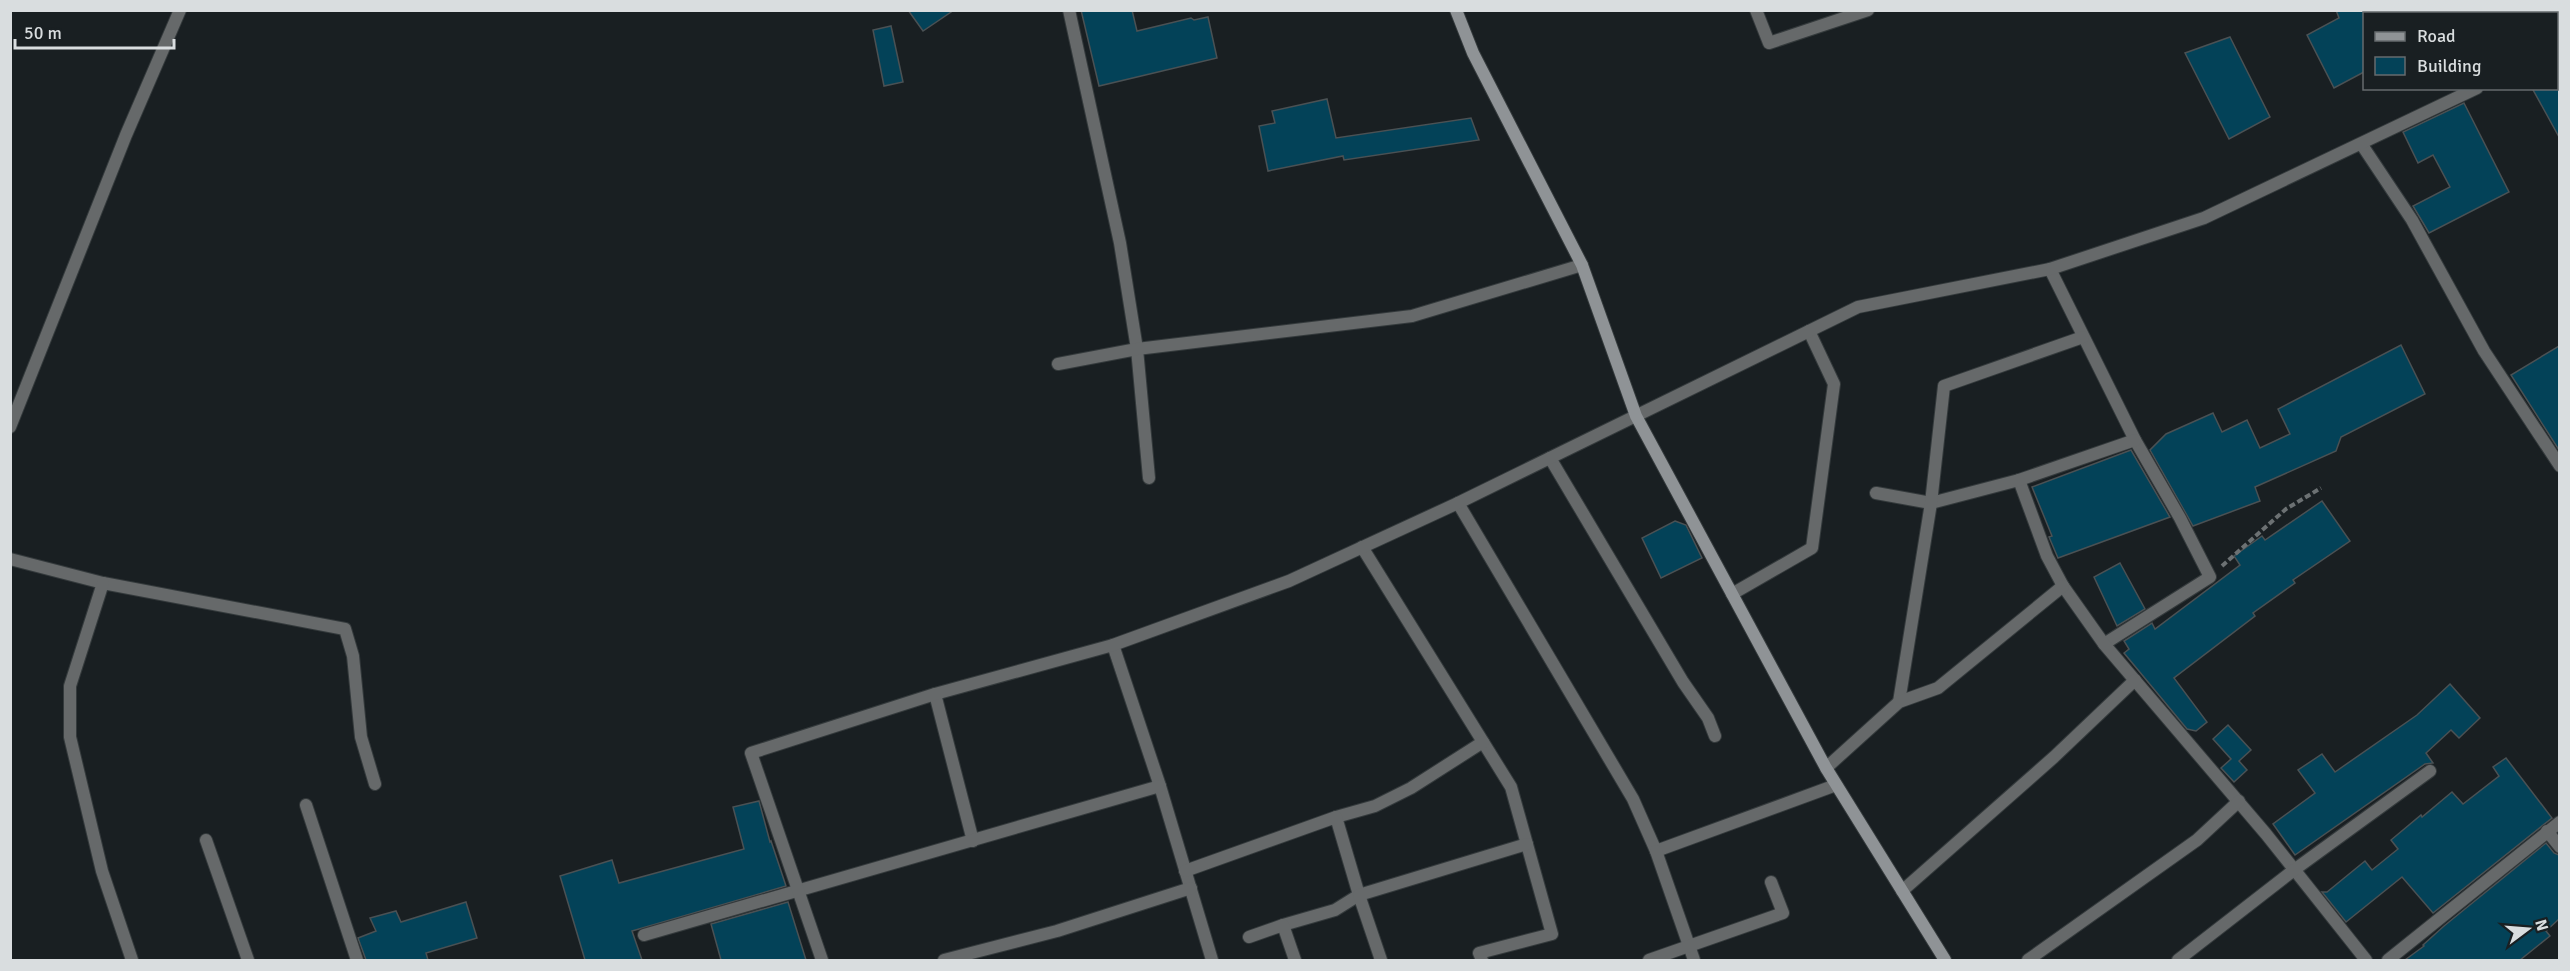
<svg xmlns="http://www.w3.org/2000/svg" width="2570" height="971" font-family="Signika,sans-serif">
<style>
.building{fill:#034258;stroke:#4a5154;stroke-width:1.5}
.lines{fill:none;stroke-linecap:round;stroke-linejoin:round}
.street-casing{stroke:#343a3c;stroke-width:14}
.secondary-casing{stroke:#343a3c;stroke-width:14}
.path{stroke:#6c7173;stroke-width:4;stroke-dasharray:6 3;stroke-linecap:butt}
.street{stroke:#66696a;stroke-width:12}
.secondary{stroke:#8f9396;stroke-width:12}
</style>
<rect width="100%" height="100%" fill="#191f22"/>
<g class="building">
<polygon points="908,10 954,10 923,31"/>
<polygon points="1081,10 1132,10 1137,31 1191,18 1194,20 1208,17 1217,58 1099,86"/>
<polygon points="2336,10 2364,10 2364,72 2334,88 2307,35 2339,18"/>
<polygon points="891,26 903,82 884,86 873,30"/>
<polygon points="2230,37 2270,117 2229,139 2185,53"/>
<polygon points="2532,88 2559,88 2559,137"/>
<polygon points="1327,99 1336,138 1471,118 1479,140 1344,160 1343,156 1268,171 1259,126 1275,123 1272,111"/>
<polygon points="2464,103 2509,192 2429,233 2413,206 2450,187 2433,155 2418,163 2403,132"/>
<polygon points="2401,345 2425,394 2341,437 2336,451 2255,487 2260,501 2193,526 2150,450 2166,434 2213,413 2222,432 2247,420 2260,448 2290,434 2278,409"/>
<polygon points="2559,346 2559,450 2511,375"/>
<polygon points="2131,450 2170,517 2058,558 2049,537 2052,536 2032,487"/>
<polygon points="2322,501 2350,541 2293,580 2295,583 2253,613 2255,616 2174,678 2207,722 2196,731 2187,729 2124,653 2129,649 2124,641 2152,623 2155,629 2240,565 2234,556 2262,536 2265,540"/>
<polygon points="1675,521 1686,525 1702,558 1661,578 1642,538"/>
<polygon points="2120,563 2145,609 2117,626 2094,577"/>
<polygon points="2450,684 2480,718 2459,738 2451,730 2426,753 2433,763 2425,764 2295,855 2273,824 2315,793 2298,770 2322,754 2335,772 2417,715"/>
<polygon points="2228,725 2251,750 2239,761 2247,770 2234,782 2221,768 2231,759 2213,739"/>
<polygon points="2506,758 2552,818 2433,913 2402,877 2346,922 2322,892 2327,892 2365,861 2372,870 2398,849 2391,840 2421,815 2422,817 2452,792 2463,804 2499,776 2493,767"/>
<polygon points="759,801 770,842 771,841 786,886 632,931 642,960 585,960 560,876 612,860 619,883 744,849 733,807"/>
<polygon points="2546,843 2554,853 2559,855 2559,919 2546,931 2550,936 2520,960 2405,960 2424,946 2423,945 2444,926"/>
<polygon points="466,902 477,938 426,953 428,960 366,960 358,938 376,931 370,918 396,911 401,922"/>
<polygon points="788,902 806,960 721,960 711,924"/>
</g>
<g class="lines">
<defs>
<g id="street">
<polyline points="1069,10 1120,243 1137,349 1149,478"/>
<polyline points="1756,10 1769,43 1868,10"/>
<polyline points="2556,49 2560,48"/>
<polyline points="2362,145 2412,220 2484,351 2560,466"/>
<polyline points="2050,269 2135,440 2180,518 2210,577 2104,644"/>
<polyline points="1058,364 1137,349 1412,316 1582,265"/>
<polyline points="10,427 126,135 180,10"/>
<polyline points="1550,458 1683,682 1708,718 1715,736"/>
<polyline points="2019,480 2047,556 2063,586 2104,644 2266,834 2366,960"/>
<polyline points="1876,493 1931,503 2019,480 2135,440"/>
<polyline points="1458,503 1633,799 1656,851 1836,785"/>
<polyline points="1362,547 1511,787 1552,934 1479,953 1482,960"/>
<polyline points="10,559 103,583 345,629 353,656 361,737 375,784"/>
<polyline points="103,583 70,686 70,737 102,871 132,960"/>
<polyline points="1732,594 1812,548 1834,384 1809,331"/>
<polyline points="1113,645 1160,786 1212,960"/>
<polyline points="935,694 973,841"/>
<polyline points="1899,702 1931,503 1944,386 2083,337"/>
<polyline points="1826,768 1899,702 1938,688 2063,586"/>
<polyline points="306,805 357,960"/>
<polyline points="1336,817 1375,806 1411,788 1483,742"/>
<polyline points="2547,831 2560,847"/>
<polyline points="206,840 248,960"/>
<polyline points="1656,851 1694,960"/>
<polyline points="1185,871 1336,817 1359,895 1335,910 1283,925"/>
<polyline points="1902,891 2054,757 2135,680"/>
<polyline points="644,935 1160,786"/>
<polyline points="1249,937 1283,925 1295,960"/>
<polyline points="822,960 751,753 935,694 1113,645 1289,581 1458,503 1858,307 2050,269 2204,218 2477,88"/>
<polyline points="944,960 1057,931 1191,888"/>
<polyline points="1381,960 1359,895 1527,844"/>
<polyline points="1649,960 1783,913 1771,882"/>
<polyline points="2028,960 2197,840 2239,801"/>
<polyline points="2178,960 2294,870 2430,771"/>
<polyline points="2388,960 2560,822"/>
</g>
<polyline id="secondary" points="1456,10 1473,53 1582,265 1636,416 1826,768 1945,960"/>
</defs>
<use href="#street" class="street-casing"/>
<use href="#secondary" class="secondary-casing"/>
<polyline class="path" points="2222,566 2286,509 2321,488"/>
<use href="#street" class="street"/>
<use href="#secondary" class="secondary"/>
</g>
<rect width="2570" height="971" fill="none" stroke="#d9dddf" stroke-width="24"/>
<rect x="2363" y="12" width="195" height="78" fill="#191f22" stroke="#666b6e" stroke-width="1.5"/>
<rect x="2375" y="32" width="30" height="9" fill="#8f9396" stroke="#666b6e" stroke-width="1.5"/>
<text x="2417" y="42" font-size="18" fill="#d9dddf">Road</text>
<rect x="2375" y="57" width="30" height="18" fill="#034258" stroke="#666b6e" stroke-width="1.5"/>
<text x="2417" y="72" font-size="18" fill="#d9dddf">Building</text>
<g transform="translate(2528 929) rotate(74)" stroke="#191f22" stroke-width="4.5" paint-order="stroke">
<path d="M0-4.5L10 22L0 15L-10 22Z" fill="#d9dddf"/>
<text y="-9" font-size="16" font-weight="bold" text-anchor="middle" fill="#d9dddf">N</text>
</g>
<path d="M15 39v9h159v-9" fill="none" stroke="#d9dddf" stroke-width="3"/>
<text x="24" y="39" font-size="18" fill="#d9dddf" stroke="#191f22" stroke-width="4.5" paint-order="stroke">50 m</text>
</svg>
